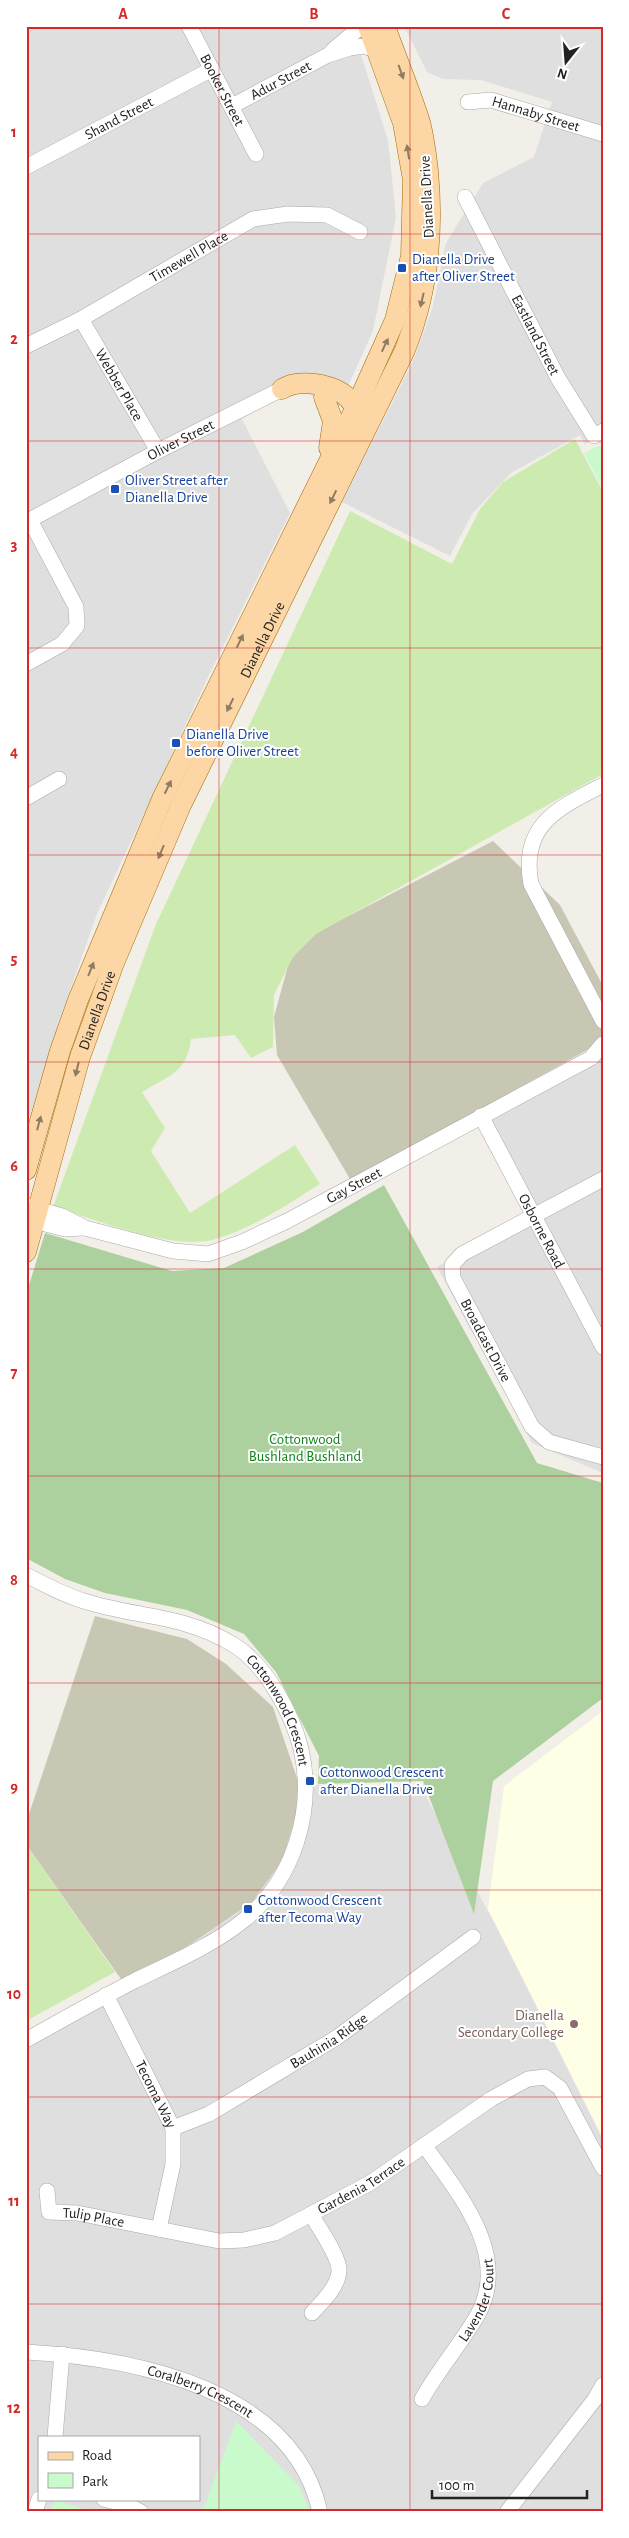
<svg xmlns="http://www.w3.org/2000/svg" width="629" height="2538" font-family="'Alegreya Sans',sans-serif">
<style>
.residential{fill:#e0dfdf;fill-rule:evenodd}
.education{fill:#ffffe5}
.construction{fill:#c7c7b4}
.grass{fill:#cdebb0}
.forest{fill:#add19e}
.park{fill:#c8facc}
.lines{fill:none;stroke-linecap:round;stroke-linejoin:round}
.minor-casing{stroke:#a9a9a9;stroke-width:16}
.major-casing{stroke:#a06b00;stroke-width:21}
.minor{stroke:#fff;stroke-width:15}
.major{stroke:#fcd6a4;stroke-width:20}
.oneway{fill:#8f7c63}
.grid{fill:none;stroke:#d62828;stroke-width:1;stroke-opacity:0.55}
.transit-dot{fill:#1a4fb4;stroke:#fff;stroke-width:2}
.education-dot{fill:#8d6e63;stroke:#fff;stroke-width:2}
.labels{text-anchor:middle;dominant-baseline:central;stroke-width:4;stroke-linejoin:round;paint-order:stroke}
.street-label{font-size:15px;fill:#222;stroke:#fff}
.transit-label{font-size:15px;fill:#164399;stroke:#fff;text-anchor:start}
.park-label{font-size:15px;fill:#0c8416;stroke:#fff}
.education-label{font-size:15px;fill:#785e54;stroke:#fff;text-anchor:end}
.neatline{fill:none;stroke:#d62828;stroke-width:2}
.grid-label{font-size:16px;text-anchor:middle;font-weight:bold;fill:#d62828}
</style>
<rect width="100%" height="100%" fill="#f2efe9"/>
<g class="residential">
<polygon points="26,26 352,26 388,140 396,217 373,331 339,406 303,392 277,398 242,419 290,513 208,677 97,914 62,1013 26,1128"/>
<polygon points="404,26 603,26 603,435 585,444 580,435 511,473 472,514 450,556 342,502 414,359 433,306 446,243 483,183 534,157 552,102 481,80 443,79 427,72"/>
<polygon points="603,1042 603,1473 532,1443 437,1267 527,1216 474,1113"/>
<path d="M299,1784L422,1789L496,1926L603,2140V2512H26V2034L173,1956ZM39,2437H199V2499H39Z"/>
</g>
<polygon class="education" points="603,1711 603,2138 488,1909 504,1786"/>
<g class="construction">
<polygon points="493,841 560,905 603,986 603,1041 474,1113 350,1179 277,1055 274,1017 289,962 310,936"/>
<polygon points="95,1616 187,1639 226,1664 273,1707 299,1784 299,1805 282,1861 252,1902 173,1956 123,1982 26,1844 26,1823"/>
</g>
<g class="grass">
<path d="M575,439L603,492V774L316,934L293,957L274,995L273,1047L251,1058L235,1035L191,1039C187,1073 168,1076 142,1092L165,1128L151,1151L190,1213L295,1145L320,1184C286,1205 251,1230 212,1240C170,1250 95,1219 53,1207L156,924L350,511L452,564L480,509L503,482Z"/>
<polygon points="26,1844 115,1972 26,2021"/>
</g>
<polygon class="forest" points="384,1185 537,1463 603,1483 603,1698 493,1781 474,1914 423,1781 318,1784 319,1756 276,1672 244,1634 187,1610 105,1593 65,1579 26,1558 26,1295 45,1233 172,1271 224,1268 303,1232"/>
<g class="park">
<polygon points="603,444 603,489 584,453"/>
<polygon points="236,2421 299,2486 310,2512 192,2512 204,2508"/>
<polygon points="55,2500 92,2512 50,2512"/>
</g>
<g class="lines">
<defs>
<g id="minor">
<path id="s1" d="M189,26L256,154"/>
<polyline points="333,50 362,26"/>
<path id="s2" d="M468,102L491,100L603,134"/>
<path id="s3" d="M232,106L328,55L350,48L364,46L377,50"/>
<path id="s4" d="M26,167L212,69"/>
<path id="s5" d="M465,197L558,378L594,436L603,431"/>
<path id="s6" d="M81,319L158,451"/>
<path id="s7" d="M26,346L81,319L253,219L288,214L327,215L360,232"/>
<path id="s8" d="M26,522L158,451L282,389"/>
<polyline points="26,664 62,644 77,626 76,607 30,520"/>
<path d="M603,785C558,808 520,825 531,884L603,1021"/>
<polyline points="26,798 59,779"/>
<path id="s9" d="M481,1116L603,1347"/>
<path id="s10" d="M603,1179L462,1254L452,1265L453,1278L532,1427L549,1442L603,1457"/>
<path id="s11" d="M26,1206L62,1216L85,1228L173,1251L208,1254L242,1242L287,1221L591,1058L603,1044"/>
<polyline points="26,1219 65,1229 83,1228"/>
<path id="s12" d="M26,1575C45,1585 64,1595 84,1601C137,1618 183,1614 234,1645C266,1665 292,1713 301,1749C315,1810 294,1880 244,1920C212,1946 171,1963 134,1981C97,2000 62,2020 26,2040"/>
<path id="s13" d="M106,1995L173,2128V2164L159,2229"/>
<path id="s14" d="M173,2128L209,2114L336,2038L473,1937"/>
<path id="s15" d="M47,2191L49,2212L77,2213L219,2241L244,2240L275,2233L370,2183L491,2099L528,2079L545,2077L560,2088L603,2168"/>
<path d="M311,2214C318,2227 340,2257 339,2271C338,2287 322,2302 312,2313"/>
<path id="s16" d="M26,2352C133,2358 293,2388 320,2512"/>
<path id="s17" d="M422,2399C438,2370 460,2345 477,2316C512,2255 458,2193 424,2145"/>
<polyline points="55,2437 62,2354"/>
<polyline points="104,2499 130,2506 141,2512"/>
<polyline points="35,2512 39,2499"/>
<polyline points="507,2512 595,2399 603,2385"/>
</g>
<g id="major">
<path d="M282,389C299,378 334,384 348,398C353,403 358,413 360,419"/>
<polyline points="324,397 333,421 329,448"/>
<polyline points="26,1170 60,1051 78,1000 162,799 355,409 395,320 411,256 413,180 403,123 368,26"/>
<path id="s18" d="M26,1252L80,1057L114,963L181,805L405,350C428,292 434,233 428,171C426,154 424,135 419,119C409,88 396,57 385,26"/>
</g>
</defs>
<use href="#minor" class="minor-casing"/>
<use href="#major" class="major-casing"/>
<use href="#minor" class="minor"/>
<use href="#major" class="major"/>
</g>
<defs><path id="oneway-solid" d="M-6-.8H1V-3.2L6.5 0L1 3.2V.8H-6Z" transform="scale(1.25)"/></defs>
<g class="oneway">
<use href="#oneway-solid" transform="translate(401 72) rotate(70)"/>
<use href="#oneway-solid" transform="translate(408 152) rotate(-99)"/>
<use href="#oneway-solid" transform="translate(422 300) rotate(103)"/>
<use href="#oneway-solid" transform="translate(385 345) rotate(-65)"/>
<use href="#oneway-solid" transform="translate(333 497) rotate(116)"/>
<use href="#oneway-solid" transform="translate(240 641) rotate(-64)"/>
<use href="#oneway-solid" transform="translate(230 705) rotate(116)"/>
<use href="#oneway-solid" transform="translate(168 787) rotate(-64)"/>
<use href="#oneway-solid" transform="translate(161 852) rotate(113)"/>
<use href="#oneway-solid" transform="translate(91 969) rotate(-68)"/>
<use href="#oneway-solid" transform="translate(77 1069) rotate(104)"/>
<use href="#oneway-solid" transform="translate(39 1123) rotate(-75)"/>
</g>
<path class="grid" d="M219,26V2512M410,26V2512M26,234H603M26,441H603M26,648H603M26,855H603M26,1062H603M26,1269H603M26,1476H603M26,1683H603M26,1890H603M26,2097H603M26,2304H603"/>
<g class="transit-dot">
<rect x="397" y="263" width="10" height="10" rx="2.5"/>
<rect x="110" y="484" width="10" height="10" rx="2.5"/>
<rect x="171" y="738" width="10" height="10" rx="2.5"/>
<rect x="305" y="1776" width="10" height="10" rx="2.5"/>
<rect x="243" y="1904" width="10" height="10" rx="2.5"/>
</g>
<circle class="education-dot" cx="574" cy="2024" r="5"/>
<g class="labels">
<g class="street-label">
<text stroke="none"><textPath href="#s3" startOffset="55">Adur Street</textPath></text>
<text stroke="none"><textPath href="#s1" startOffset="72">Booker Street</textPath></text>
<text stroke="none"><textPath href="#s2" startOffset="70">Hannaby Street</textPath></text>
<text stroke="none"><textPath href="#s4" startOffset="105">Shand Street</textPath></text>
<text transform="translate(427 197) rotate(-93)">Dianella Drive</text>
<text stroke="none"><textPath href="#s7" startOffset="186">Timewell Place</textPath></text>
<text stroke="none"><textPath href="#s5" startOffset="155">Eastland Street</textPath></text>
<text stroke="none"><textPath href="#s6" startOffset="76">Webber Place</textPath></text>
<text stroke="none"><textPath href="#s8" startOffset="175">Oliver Street</textPath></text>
<text stroke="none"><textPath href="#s18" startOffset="658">Dianella Drive</textPath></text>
<text stroke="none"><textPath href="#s18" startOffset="252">Dianella Drive</textPath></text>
<text stroke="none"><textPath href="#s11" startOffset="351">Gay Street</textPath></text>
<text stroke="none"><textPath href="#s9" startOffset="130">Osborne Road</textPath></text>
<text stroke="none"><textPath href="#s10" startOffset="258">Broadcast Drive</textPath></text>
<text stroke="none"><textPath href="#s12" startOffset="302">Cottonwood Crescent</textPath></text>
<text stroke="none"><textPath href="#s14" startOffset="179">Bauhinia Ridge</textPath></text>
<text stroke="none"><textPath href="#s13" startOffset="111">Tecoma Way</textPath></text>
<text stroke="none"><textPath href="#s15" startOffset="349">Gardenia Terrace</textPath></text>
<text stroke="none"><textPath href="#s15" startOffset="66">Tulip Place</textPath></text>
<text stroke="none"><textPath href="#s17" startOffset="115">Lavender Court</textPath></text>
<text stroke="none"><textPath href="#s16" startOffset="180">Coralberry Crescent</textPath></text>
</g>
<g class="transit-label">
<text x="412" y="259">Dianella Drive<tspan x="412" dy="17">after Oliver Street</tspan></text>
<text x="125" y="480">Oliver Street after<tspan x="125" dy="17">Dianella Drive</tspan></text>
<text x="186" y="734">Dianella Drive<tspan x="186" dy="17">before Oliver Street</tspan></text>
<text x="320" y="1772">Cottonwood Crescent<tspan x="320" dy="17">after Dianella Drive</tspan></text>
<text x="258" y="1900">Cottonwood Crescent<tspan x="258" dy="17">after Tecoma Way</tspan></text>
</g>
<g class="park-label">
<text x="305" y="1439">Cottonwood<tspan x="305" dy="17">Bushland Bushland</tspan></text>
</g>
<g class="education-label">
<text x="564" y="2015">Dianella<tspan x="564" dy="17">Secondary College</tspan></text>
</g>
</g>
<rect width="629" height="2538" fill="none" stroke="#ffffff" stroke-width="55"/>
<rect x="38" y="2436" width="162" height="65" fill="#ffffff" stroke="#a7a7a7"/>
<rect x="48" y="2452" width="25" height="8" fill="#fcd6a4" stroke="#a7a7a7"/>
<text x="82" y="2460" font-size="15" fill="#222222">Road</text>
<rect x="48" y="2473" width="25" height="15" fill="#c8facc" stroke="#a7a7a7"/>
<text x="82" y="2486" font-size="15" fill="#222222">Park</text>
<g transform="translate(566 62) rotate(197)" stroke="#ffffff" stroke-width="4" paint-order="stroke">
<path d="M0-4L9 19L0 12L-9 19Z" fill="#222222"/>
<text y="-8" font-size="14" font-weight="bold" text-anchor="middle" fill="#222222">N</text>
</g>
<path d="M432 2490v8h155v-8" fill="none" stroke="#222222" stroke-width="2.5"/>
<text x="439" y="2490" font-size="15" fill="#222222" stroke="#ffffff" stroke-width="4" paint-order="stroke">100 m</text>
<rect x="28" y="28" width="574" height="2482" class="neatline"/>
<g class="grid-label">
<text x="123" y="19">A</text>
<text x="314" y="19">B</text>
<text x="506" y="19">C</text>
<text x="14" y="137">1</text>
<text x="14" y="344">2</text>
<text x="14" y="550">3</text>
<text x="14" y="757">4</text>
<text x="14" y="964">5</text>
<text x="14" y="1171">6</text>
<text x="14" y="1378">7</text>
<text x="14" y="1585">8</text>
<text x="14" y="1792">9</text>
<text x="14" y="1999">10</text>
<text x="14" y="2206">11</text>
<text x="14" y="2413">12</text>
</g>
</svg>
